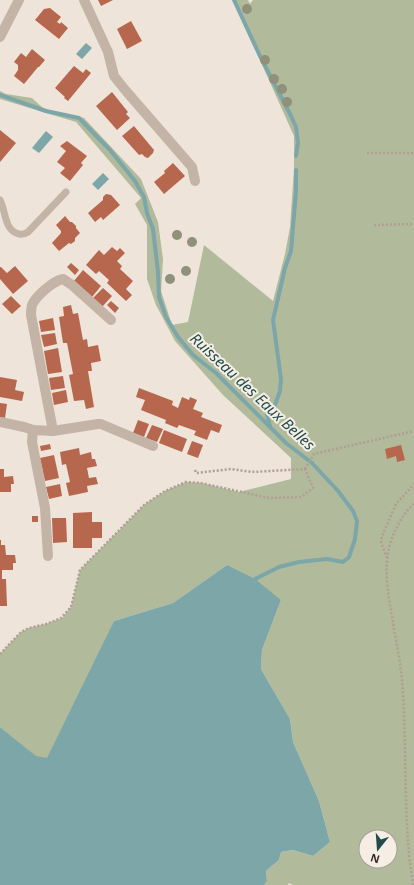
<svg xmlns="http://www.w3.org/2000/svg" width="414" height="885" font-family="'Noto Sans',sans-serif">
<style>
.green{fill:#b1bb9c;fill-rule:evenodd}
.water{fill:#7ca6a8}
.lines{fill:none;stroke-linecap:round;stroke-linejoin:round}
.stream{stroke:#7ca6a8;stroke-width:4}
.building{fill:#b7674e}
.path{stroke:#b09e92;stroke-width:2.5;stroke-dasharray:2 2;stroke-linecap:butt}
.service{stroke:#c4b4a7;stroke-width:7}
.minor{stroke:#c4b4a7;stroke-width:10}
.tree{fill:#8f917b}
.labels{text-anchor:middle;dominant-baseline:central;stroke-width:4;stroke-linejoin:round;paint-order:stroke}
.water-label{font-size:15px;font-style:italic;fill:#214c4e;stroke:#f6eee5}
</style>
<rect width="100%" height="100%" fill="#eee4da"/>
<path class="green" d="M233,0H248L250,4L253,0H414V885H293L289,883L288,885H264L267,881L266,871L279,860L281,852L293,850L313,856L330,842L319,801L293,742L290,719L261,669L262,650L281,600L227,565L173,603L114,621L50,768L0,727V654L21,632L29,628L46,624L62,618L71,607L80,570L144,505L165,491L186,482L201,483L239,492L291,479V458L223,395L175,341L156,305L147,279V225L135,204L141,198L76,122L0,99V91L6,94L32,98L44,109L84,118L141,179L158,222L163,259L161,291L172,325L188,322L204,245L273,301L285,254L290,227L294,169V136ZM366,837H390V861H366Z"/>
<g class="water">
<polygon points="86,43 92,48 82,59 76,54"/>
<polygon points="46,131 53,137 39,153 32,148"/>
<polygon points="103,173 109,179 98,190 92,184"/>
<polygon points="227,565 255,579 281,600 262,650 261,669 290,719 293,742 319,801 330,842 313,856 293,850 281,852 279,860 266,871 267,881 264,885 0,885 0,727 36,756 47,758 114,621 173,603"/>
</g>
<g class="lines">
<g class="stream">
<polyline points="234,0 260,56 291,116 296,127 298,143 296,156"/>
<polyline points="0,95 46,111 79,118 110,150 135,181 144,197 147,213 153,229 158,272 159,297 166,317 178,337 193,355 216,373 286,443 312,463 338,491 353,511 357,521 355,539 349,557 343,562 327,559 299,562 279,567 255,579"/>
<polyline points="270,426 267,414 275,405 280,391 281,379 273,320 285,268 291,251 296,191 296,170"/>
</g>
</g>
<g class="building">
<polygon points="98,0 113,0 101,6"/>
<polygon points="50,8 61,17 57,22 60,24 61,22 68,28 59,39 35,20 44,9"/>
<polygon points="131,21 142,41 127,49 117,29"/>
<polygon points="32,49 45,60 39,67 38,67 24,84 14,76 18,70 18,65 14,62 21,53 26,57"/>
<polygon points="74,66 83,73 86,69 91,73 68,101 64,98 65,97 55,88"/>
<polygon points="112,92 128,112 126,114 130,118 117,130 96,106"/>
<polygon points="134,126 154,150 153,153 148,158 145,157 142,154 139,155 122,136"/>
<polygon points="0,130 16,143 0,162"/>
<polygon points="67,141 87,156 81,163 83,165 70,181 60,173 65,168 57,162 66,151 60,146"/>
<polygon points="173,163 185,176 164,194 154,182 165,173 164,171"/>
<polygon points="106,194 111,195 120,205 103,220 101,217 95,222 88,213 103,200 103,197"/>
<polygon points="65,216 70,222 72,222 76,226 76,228 80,233 75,238 75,241 71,244 69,243 59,251 52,243 61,233 61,231 56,225"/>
<polygon points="112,247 117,251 120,248 125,253 117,261 122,266 120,269 133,281 126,289 132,295 126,301 107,283 109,280 99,271 96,274 86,265 99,250 104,255"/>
<polygon points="71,263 79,270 75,275 67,267"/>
<polygon points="15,266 28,281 13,294 0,279 0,267 1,267 7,273"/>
<polygon points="83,270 101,286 92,297 74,281"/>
<polygon points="103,288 112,296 102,307 93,298"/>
<polygon points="11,296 21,306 12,314 2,304"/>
<polygon points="111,301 119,308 115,313 107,305"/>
<polygon points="71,305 73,314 78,313 83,340 87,339 88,347 98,345 101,361 91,363 92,371 88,371 94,407 86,409 84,400 74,401 69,375 73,374 67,343 63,343 59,317 64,316 63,307"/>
<polygon points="53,318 55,330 41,332 39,321"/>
<polygon points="55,333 57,344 44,347 41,335"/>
<polygon points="58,348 62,372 48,374 44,351"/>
<polygon points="63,376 65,388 51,390 49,378"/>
<polygon points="0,377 17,380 15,390 24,392 22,401 0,397"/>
<polygon points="139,388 173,401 172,405 178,408 182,397 189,400 190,397 197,400 193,409 203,413 201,417 222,425 219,433 211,430 207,440 194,435 196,431 179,425 177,428 165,423 166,420 141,410 145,400 136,397"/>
<polygon points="66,390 68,402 54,405 52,393"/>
<polygon points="0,403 7,404 5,418 0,417"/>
<polygon points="138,420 149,424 144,437 133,433"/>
<polygon points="152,425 163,429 157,442 146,438"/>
<polygon points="164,430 187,439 182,452 159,443"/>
<polygon points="192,441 203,445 198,458 187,454"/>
<polygon points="50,444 51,449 41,451 40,446"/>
<polygon points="401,445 405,460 397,462 396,456 387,459 385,449"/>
<polygon points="79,448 80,455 91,452 92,459 95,459 97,466 87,468 89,478 96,477 98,484 87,486 88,492 69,496 66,483 70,482 66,464 62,465 60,452"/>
<polygon points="54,455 59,478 45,481 40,458"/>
<polygon points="0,469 4,469 4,477 13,476 14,484 11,484 11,492 0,492"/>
<polygon points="60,484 62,496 49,499 46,487"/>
<polygon points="92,512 92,522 102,522 102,538 92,538 92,548 73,548 73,513"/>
<rect x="32" y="516" width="6" height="6"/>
<polygon points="52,518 66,518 67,542 53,543"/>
<polygon points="0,540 1,540 1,545 5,545 6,555 15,555 16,563 13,563 13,570 2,570 2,579 6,579 7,606 0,606"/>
</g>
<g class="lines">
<g class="path">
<polyline points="367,153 414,153"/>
<polyline points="374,225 414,224"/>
<polyline points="305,469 314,454 414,431"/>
<polyline points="195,470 196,473 231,469 252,472 305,469"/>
<polyline points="387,558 381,542 382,536 396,504 414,484"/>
<polyline points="0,654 21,632 29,628 46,624 61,618 71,607 80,570 144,505 165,491 186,482 201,483 269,498 301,497 313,488 305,469"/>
<path d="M413,885C403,822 407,758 403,695C402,672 398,650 394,629C390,604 384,578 388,553C391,535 401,517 414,503"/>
</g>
<path class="service" d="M0,200C6,211 4,231 19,234C23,235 25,234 28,232L66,192"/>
<g class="minor">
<polyline points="84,0 108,52 114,76 126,91 192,167 195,181"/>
<polyline points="0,37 19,0"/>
<polyline points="0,422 24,427 33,430 53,431 98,424 101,424 153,446"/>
<polyline points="33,430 32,442 45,508 48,556"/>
<path d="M53,431L31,315C31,312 31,309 32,305C36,296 53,281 63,279L72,285L111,320"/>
</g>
</g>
<g class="tree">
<circle cx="247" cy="9" r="5"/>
<circle cx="265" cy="60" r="5"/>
<circle cx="274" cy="79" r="5"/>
<circle cx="282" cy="89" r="5"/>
<circle cx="287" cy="102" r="5"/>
<circle cx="177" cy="235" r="5"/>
<circle cx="192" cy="242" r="5"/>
<circle cx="186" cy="271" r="5"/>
<circle cx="170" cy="279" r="5"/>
</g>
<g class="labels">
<g class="water-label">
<text transform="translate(253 391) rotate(43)">Ruisseau des Eaux Belles</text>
</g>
</g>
<g transform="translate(378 849) rotate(197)"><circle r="19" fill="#f6eee5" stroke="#a8a099"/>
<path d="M0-3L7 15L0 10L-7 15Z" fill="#214c4e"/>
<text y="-6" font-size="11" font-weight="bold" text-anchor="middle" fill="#322a27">N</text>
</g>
</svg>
